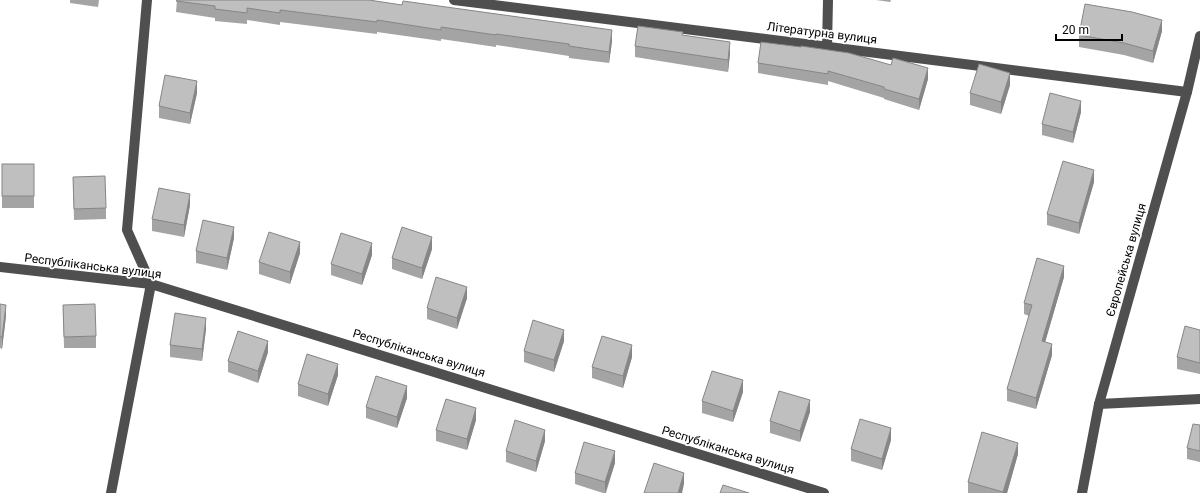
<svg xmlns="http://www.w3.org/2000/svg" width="1200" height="493" font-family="Roboto,sans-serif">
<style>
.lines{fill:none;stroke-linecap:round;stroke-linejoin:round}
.minor{stroke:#4f4f4f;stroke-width:10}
.wall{fill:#a4a4a4}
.shaded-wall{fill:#868686}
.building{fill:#bfbfbf;stroke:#868686}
.labels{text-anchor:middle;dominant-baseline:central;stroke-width:3.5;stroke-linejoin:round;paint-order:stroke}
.street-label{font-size:12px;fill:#000;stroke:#fff}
</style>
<rect width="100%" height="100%" fill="#fff"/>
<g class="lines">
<g class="minor">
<polyline points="454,0 1187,92"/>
<polyline points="827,47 828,0"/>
<polyline points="0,267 151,284 824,493"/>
<polyline points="1099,404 1200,399"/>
<polyline points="111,493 151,284 127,230 147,0"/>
<polyline points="1082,493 1099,404 1187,92 1200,36"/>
</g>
</g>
<g class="wall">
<polygon points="70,0 99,0 98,7 70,3"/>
<polygon points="177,0 612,41 609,63 569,58 569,56 496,45 496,47 441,39 441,41 377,32 377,34 280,22 280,25 247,20 247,24 215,21 215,18 176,12"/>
<polygon points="876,0 891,0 890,2"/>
<polygon points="1162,31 1153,63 1124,55 1079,47 1079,35"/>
<polygon points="683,35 730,53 728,72 635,57 635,46"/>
<polygon points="758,63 928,79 919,110 884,99 884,98 828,81 828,85 758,73"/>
<polygon points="1010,85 1001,114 970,105 970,93"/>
<polygon points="197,93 190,124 159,118 159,106"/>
<polygon points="1081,112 1073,143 1042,135 1042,124"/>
<rect x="2" y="164" width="32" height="44"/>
<polygon points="73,177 106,208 106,219 74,220"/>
<polygon points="1094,182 1079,234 1047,225 1047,214"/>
<polygon points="190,205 184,237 152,231 152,219"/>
<polygon points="234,238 227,270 196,263 196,251"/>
<polygon points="432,249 422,279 392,269 392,258"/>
<polygon points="300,253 290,284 259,274 259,262"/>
<polygon points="372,255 362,285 331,275 331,264"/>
<polygon points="1064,277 1045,342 1052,355 1036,409 1007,401 1007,389 1029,316 1024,314 1024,303"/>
<polygon points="467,298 457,329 427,319 427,308"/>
<polygon points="0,304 6,316 2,349 0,348"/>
<polygon points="63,305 96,336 96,348 64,348"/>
<polygon points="206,329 202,361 170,357 170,345"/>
<polygon points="1200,330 1200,374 1177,369 1177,357"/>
<polygon points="564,341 554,372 524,362 524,351"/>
<polygon points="268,352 258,383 228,372 228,361"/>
<polygon points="632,357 623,388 592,378 592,367"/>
<polygon points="338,375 328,406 298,396 298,384"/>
<polygon points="743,392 733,422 702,413 702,401"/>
<polygon points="407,398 397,428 366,418 366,407"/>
<polygon points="810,412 800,442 770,433 770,421"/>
<polygon points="476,420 467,450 436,441 436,430"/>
<polygon points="1200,425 1200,462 1187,459 1187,448"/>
<polygon points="891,440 882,470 851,461 851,449"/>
<polygon points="545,441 536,472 506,462 506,451"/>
<polygon points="1018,454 1007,493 968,493 968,482"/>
<polygon points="615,463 606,493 603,493 575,484 575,473"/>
</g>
<g class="shaded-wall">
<polygon points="1162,20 1162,31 1153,63 1153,51"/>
<polygon points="612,30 612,41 609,63 609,52"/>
<polygon points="730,42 730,53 728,72 728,60"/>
<polygon points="928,68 928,79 919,110 919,99"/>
<polygon points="1010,73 1010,85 1001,114 1001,102"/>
<polygon points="197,81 197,93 190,124 190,113"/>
<polygon points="1081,101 1081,112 1073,143 1073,132"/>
<polygon points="1094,170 1094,182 1079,234 1079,223"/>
<polygon points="190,194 190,205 184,237 184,225"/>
<polygon points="234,227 234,238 227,270 227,258"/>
<polygon points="432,237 432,249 422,279 422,268"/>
<polygon points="300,242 300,253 290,284 290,272"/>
<polygon points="372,243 372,255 362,285 362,274"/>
<polygon points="1064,266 1064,277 1042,353 1042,341"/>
<polygon points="467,287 467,298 457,329 457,318"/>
<polygon points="6,305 6,316 2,349 2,337"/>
<polygon points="206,318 206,329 202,361 202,349"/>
<polygon points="564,330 564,341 554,372 554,360"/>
<polygon points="268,341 268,352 258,383 258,371"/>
<polygon points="1052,344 1052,355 1036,409 1036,398"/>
<polygon points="632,345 632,357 623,388 623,376"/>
<polygon points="338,364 338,375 328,406 328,394"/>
<polygon points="743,380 743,392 733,422 733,411"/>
<polygon points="407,386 407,398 397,428 397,417"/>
<polygon points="810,400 810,412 800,442 800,431"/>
<polygon points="476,408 476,420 467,450 467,439"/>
<polygon points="891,428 891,440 882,470 882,459"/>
<polygon points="545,430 545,441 536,472 536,461"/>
<polygon points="1018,443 1018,454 1007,493 1003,493"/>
<polygon points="615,451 615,463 605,493 605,482"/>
<polygon points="684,473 684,484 682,493 678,493"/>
</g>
<g class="building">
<polygon points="177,0 369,0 402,5 403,1 612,30 609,52 569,46 569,44 496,34 496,35 441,27 441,30 377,20 377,22 280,10 280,13 247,8 247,13 215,9 215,6 176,1"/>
<polygon points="1085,4 1132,12 1162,20 1153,51 1124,43 1079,35"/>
<polygon points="638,26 683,32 682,35 730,42 728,60 635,46"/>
<polygon points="761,42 801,47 801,46 849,53 891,65 893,58 928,68 919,99 884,89 884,87 828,71 828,74 758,63"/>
<polygon points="979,64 1010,73 1001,102 970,93"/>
<polygon points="165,75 197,81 190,113 159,106"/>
<polygon points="1050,93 1081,101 1073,132 1042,124"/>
<polygon points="1063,161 1094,170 1079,223 1047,214"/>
<rect x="2" y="164" width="32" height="32"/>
<polygon points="105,176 106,208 74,209 73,177"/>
<polygon points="159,188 190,194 184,225 152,219"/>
<polygon points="203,220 234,227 227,258 196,251"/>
<polygon points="402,227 432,237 422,268 392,258"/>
<polygon points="269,232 300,242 290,272 259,262"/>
<polygon points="341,233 372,243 362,274 331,264"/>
<polygon points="1037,258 1064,266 1042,341 1052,344 1036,398 1007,389 1032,305 1024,303"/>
<polygon points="436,277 467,287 457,318 427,308"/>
<polygon points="0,304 6,305 2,337 0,337"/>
<polygon points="95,304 96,336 64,337 63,305"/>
<polygon points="175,313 206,318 202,349 170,345"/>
<polygon points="533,320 564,330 554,360 524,351"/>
<polygon points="1185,326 1200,330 1200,363 1177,357"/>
<polygon points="238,331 268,341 258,371 228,361"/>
<polygon points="602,336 632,345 623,376 592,367"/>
<polygon points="307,354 338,364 328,394 298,384"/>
<polygon points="712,371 743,380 733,411 702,401"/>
<polygon points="376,376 407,386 397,417 366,407"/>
<polygon points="779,391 810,400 800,431 770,421"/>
<polygon points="446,399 476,408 467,439 436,430"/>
<polygon points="860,419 891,428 882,459 851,449"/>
<polygon points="515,420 545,430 536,461 506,451"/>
<polygon points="1193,424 1200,425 1200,451 1187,448"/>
<polygon points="982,432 1018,443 1003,492 968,482"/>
<polygon points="584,442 615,451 605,482 575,473"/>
<polygon points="654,463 684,473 678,493 644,493"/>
<polygon points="723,485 749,493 720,493"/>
</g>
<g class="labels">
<g class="street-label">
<text transform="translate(822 33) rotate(7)">Літературна вулиця</text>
<text transform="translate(1126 260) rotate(-74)">Європейська вулиця</text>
<text transform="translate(93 266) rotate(7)">Республіканська вулиця</text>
<text transform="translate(419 353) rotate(17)">Республіканська вулиця</text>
<text transform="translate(728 450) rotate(17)">Республіканська вулиця</text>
</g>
</g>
<path d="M1056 34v6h66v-6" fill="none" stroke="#000000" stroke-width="2"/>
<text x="1062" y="34" font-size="12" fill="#000000" stroke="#ffffff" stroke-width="3" paint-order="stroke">20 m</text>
</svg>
